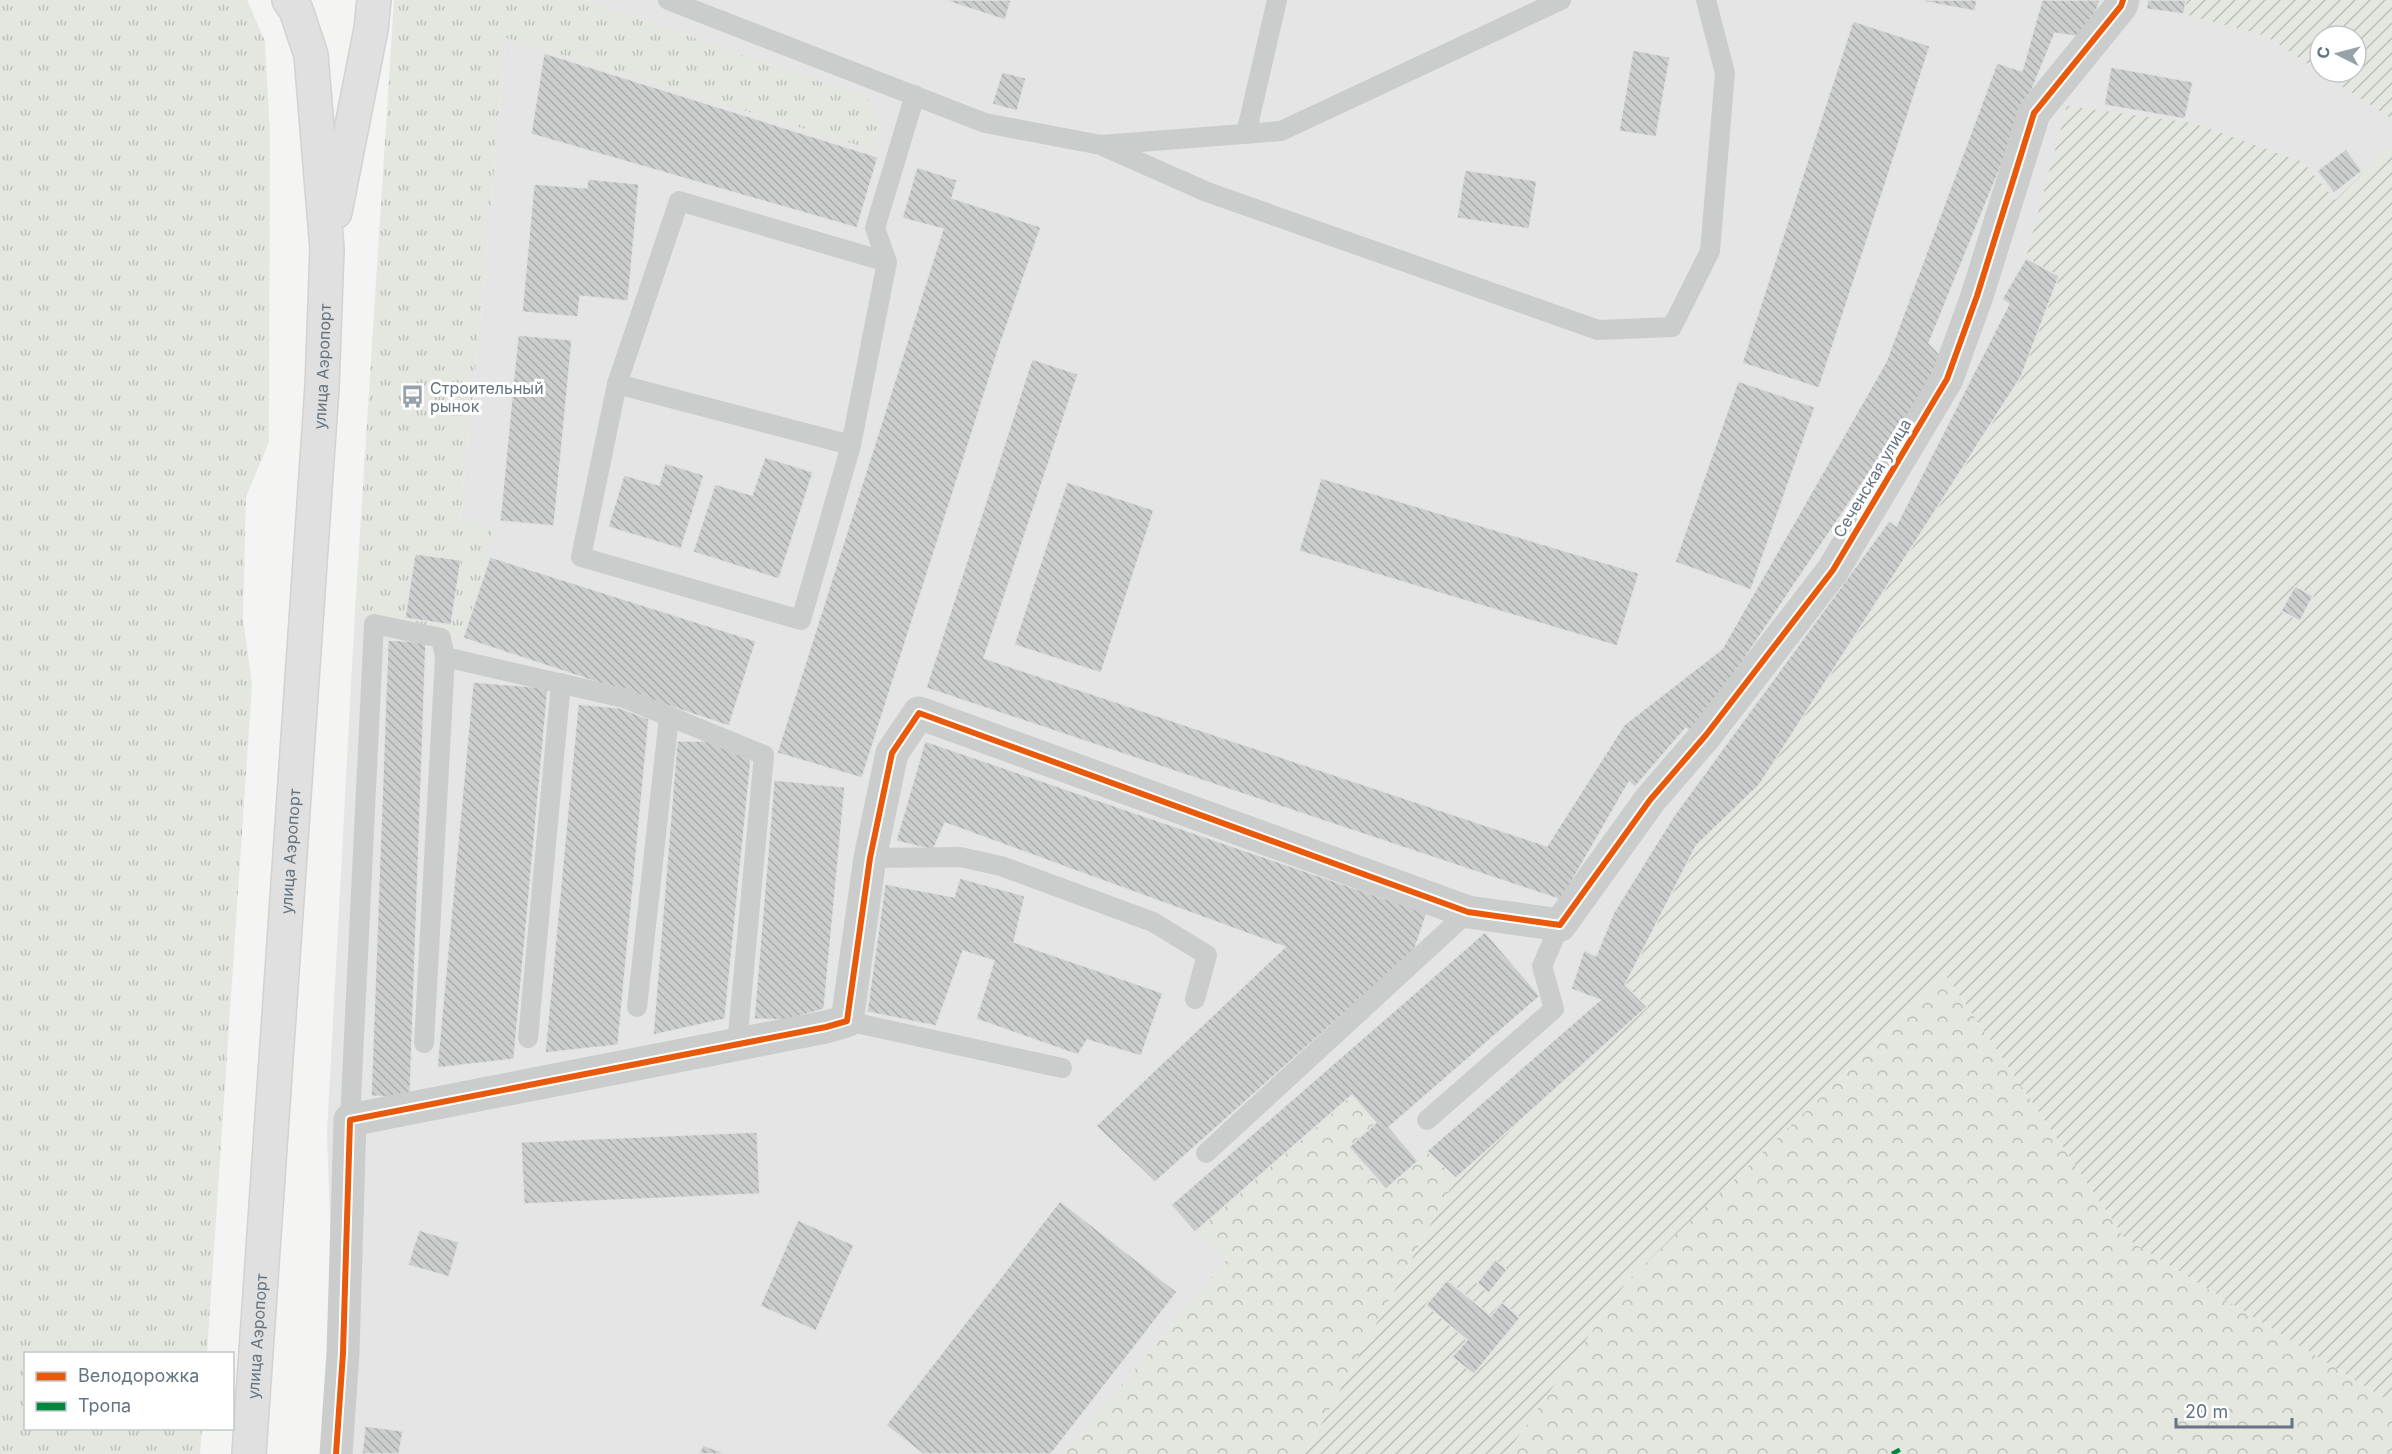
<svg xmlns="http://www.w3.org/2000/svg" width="2392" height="1454" font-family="Inter,sans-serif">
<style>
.built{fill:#e4e5e4}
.grass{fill:url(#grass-tufts)}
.forest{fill:url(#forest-crowns)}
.garden{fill:url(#garden-furrows)}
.building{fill:url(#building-back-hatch);stroke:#e3e3e2;stroke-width:1.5}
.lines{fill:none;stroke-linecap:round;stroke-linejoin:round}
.primary-casing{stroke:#d1d2d1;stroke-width:36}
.service{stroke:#cbcdcd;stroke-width:20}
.minor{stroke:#cbcdcd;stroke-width:33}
.primary{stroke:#e0e0e0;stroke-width:33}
.quiet{stroke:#00873e;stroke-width:4.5;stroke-dasharray:9 4.5;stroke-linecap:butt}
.cycleway-casing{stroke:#fff;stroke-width:10}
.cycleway{stroke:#e8590c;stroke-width:6}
.labels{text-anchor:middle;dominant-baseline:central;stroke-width:6;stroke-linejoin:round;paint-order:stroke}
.street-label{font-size:16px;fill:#647582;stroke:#fff}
.poi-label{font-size:16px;fill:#647582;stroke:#fff;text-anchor:start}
</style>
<defs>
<pattern id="grass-tufts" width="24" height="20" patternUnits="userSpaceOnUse" patternTransform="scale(1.5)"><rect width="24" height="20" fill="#e4e7e0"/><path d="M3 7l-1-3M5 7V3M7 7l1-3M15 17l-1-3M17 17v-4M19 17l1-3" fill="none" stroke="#bcc0bb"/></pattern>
<pattern id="forest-crowns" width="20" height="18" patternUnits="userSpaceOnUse" patternTransform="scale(1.5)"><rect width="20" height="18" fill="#e4e7e0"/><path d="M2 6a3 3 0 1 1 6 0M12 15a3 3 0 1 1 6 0" fill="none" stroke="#bcc0bb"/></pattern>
<pattern id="garden-furrows" width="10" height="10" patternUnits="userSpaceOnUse" patternTransform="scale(1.5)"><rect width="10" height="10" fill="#e4e7e0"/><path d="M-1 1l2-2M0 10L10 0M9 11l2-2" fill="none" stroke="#bcc0bb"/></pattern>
<pattern id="building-back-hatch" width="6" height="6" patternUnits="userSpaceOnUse" patternTransform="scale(1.5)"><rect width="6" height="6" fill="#cccece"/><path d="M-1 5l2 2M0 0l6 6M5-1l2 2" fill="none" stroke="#a9acad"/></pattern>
</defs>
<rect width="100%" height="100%" fill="#f4f4f2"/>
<polygon class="built" points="585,0 2186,0 2184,14 2266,36 2392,119 2392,145 2335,200 2303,162 2059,276 2021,377 1760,784 1647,1007 1456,1178 1427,1151 1386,1189 1349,1147 1375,1123 1352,1096 1195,1232 1228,1258 1064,1454 338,1454 327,1133 355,611 463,638 460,519 481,312 506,38 874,149 879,125 867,98"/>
<g class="grass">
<polygon points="0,0 247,0 265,41 270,135 269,442 246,497 243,618 252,685 207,1353 26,1354 26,1428 202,1429 200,1454 0,1454"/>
<polygon points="394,0 585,0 867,98 879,125 874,150 506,38 481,312 460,519 492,528 490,557 463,638 355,611"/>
</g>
<g class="forest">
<polygon points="1947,977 2124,1237 2392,1403 2392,1454 1506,1454 1627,1281"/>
<polygon points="1352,1095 1376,1123 1349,1147 1386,1189 1427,1151 1456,1178 1305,1454 1064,1454 1228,1258 1195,1232"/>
</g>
<g class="garden">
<polygon points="2186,0 2392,0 2392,119 2320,72 2356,72 2356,36 2320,36 2320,72 2266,36 2184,14"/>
<polygon points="2067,106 2193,123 2303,162 2335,200 2392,145 2392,1403 2124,1237 1947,977 1627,1281 1506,1454 1305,1454 1456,1178 1647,1007 1625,985 1696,846 1760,784 2021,377 2059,277 2026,258"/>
</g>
<g class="building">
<polygon points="944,0 1011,0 1005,20"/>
<polygon points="1915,0 1977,0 1975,11"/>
<polygon points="2042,0 2100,0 2087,38 2055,33 1929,343 1945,360 1694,734 1686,728 1635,787 1629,782 1561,900 926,688 1032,359 1078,374 984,658 1547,846 1624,725 1722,649 1886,362 1997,63 2022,71"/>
<polygon points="2148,0 2186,0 2184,14 2146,9"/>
<polygon points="1853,21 1930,46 1819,388 1742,363"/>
<polygon points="1633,50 1670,57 1656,137 1619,131"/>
<polygon points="544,53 878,157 857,228 531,134"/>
<polygon points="2111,67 2193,82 2185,119 2104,105"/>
<polygon points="1002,72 1026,78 1017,111 992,104"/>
<polygon points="2346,149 2362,171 2334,193 2317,171"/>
<polygon points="917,167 957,180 952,198 1041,227 999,348 862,778 777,753 943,229 902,218"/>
<polygon points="1465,170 1537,181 1529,229 1457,218"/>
<polygon points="588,179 639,184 628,301 580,296 578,317 522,312 534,184 587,188"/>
<polygon points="2026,258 2059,276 2021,377 1760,784 1696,846 1625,985 1647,1007 1456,1178 1427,1151 1600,1000 1571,989 1584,950 1596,956 1614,912 1673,817 1889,521 1896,526 2009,304 2002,299"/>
<polygon points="518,335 572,340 554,526 500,521"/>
<polygon points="1738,381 1815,407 1751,590 1675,562"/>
<polygon points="765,457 813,472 779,579 693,552 715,484 752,495"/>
<polygon points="665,463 704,475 681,549 608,527 624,475 659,485"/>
<polygon points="1321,478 1639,573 1617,646 1299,551"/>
<polygon points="1067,482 1154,510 1101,673 1014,645"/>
<polygon points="415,554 461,560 451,625 405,618"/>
<polygon points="490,557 756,641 729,726 463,638"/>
<polygon points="2295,586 2313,596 2300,621 2281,611"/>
<polygon points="388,640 426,642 410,1098 371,1096"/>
<polygon points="473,682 548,688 514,1059 437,1068"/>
<polygon points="578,704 620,708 649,719 618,1045 545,1053"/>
<polygon points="677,741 708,741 751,760 725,1019 653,1035"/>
<polygon points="925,741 1427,913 1414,951 1155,1182 1096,1126 1285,947 945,823 933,850 896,841"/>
<polygon points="774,780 845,787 824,1009 787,1020 754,1019"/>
<polygon points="960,878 1025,896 1014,942 1163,993 1141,1056 1087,1040 1078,1055 976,1019 994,961 963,951 936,1026 867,1012 885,884 954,897"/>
<polygon points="1485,932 1540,996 1389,1127 1418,1161 1386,1189 1349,1147 1376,1123 1352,1095 1195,1232 1171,1205"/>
<polygon points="757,1132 760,1194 524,1204 521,1142"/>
<polygon points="1060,1201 1177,1292 1051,1454 923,1454 886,1425"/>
<polygon points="798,1220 854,1245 816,1331 760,1306"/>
<polygon points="419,1230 459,1242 449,1277 408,1265"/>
<polygon points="1495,1260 1507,1270 1489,1293 1477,1283"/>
<polygon points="1447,1280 1491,1316 1502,1302 1520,1318 1474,1374 1452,1357 1467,1340 1426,1305"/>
<polygon points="365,1426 403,1431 399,1454 362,1454"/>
<polygon points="703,1445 727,1454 699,1454"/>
</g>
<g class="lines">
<defs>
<g id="primary">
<polyline points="335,212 371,29 374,0"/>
<path id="s1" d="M249,1454L322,387L327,249L311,55L296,10L289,0"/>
</g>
</defs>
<use href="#primary" class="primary-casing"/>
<g class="service">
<polyline points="668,0 985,123 1101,145 1281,131 1561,0"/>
<polyline points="1246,134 1277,0"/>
<polyline points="1103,146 1207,192 1598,330 1672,327 1710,251 1725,73 1706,0"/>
<polyline points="887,262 679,201 617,384 581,557 801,620 851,445 887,262 875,228 915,95"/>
<polyline points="617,384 851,445"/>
<polyline points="870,858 960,857 1001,866 1153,922 1207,955 1195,999"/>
<polyline points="637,1007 669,717"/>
<polyline points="847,1021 1062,1068"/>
<polyline points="528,1038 561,683"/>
<polyline points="424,1043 445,657"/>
<polyline points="350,1120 374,624 441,638 445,657 624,698 764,755 737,1045"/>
<polyline points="1427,1120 1554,1009 1542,966 1560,925"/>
<polyline points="1206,1153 1468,912"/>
</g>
<polyline class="minor" points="336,1454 343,1353 350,1120 826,1027 847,1021 870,858 892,753 919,713 1468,912 1560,925 1650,800 1706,735 1833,570 1947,379 1977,296 2034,113 2121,6 2123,0"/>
<use href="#primary" class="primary"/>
<polyline class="quiet" points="1892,1454 1901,1449"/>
<defs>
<polyline id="cycleway" points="336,1454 343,1353 350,1120 826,1027 847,1021 870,858 892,753 919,713 1468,912 1560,925 1650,800 1706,735 1833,570 1947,379 1977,296 2034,113 2121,6 2123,0"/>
</defs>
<use href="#cycleway" class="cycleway-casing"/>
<use href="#cycleway" class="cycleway"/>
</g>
<defs>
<symbol id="bus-bare" viewBox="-9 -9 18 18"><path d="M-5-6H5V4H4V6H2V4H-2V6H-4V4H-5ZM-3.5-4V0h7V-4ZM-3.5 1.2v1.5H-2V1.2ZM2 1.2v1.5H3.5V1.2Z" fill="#96a1a9" stroke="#fff" stroke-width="2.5" paint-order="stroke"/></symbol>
</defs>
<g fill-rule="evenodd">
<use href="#bus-bare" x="396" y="380" width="33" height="33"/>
</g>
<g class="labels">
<g class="street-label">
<text stroke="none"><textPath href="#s1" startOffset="1090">улица Аэропорт</textPath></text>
<text transform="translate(1872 478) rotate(-59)">Сеченская улица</text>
<text stroke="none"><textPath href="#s1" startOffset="604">улица Аэропорт</textPath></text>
<text stroke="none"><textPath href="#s1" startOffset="118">улица Аэропорт</textPath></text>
</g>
<g class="poi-label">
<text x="430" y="388">Строительный<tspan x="430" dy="18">рынок</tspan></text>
</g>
</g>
<rect x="24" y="1352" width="210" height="78" fill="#ffffff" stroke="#c1c8cd" stroke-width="1.5"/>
<rect x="36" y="1372" width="30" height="9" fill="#e8590c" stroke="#c1c8cd" stroke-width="1.5"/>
<text x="78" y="1382" font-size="18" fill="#647582">Велодорожка</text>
<rect x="36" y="1402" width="30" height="9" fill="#00873e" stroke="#c1c8cd" stroke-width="1.5"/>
<text x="78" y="1412" font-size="18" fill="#647582">Тропа</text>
<g transform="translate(2338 54) rotate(276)"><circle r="28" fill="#ffffff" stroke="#c1c8cd" stroke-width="1.5"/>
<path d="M0-4.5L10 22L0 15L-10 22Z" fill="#96a1a9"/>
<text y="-9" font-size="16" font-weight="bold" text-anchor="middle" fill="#647582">С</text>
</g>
<path d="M2176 1418v9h116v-9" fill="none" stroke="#647582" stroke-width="3"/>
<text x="2185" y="1418" font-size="18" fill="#647582" stroke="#ffffff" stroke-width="4.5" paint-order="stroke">20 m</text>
</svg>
